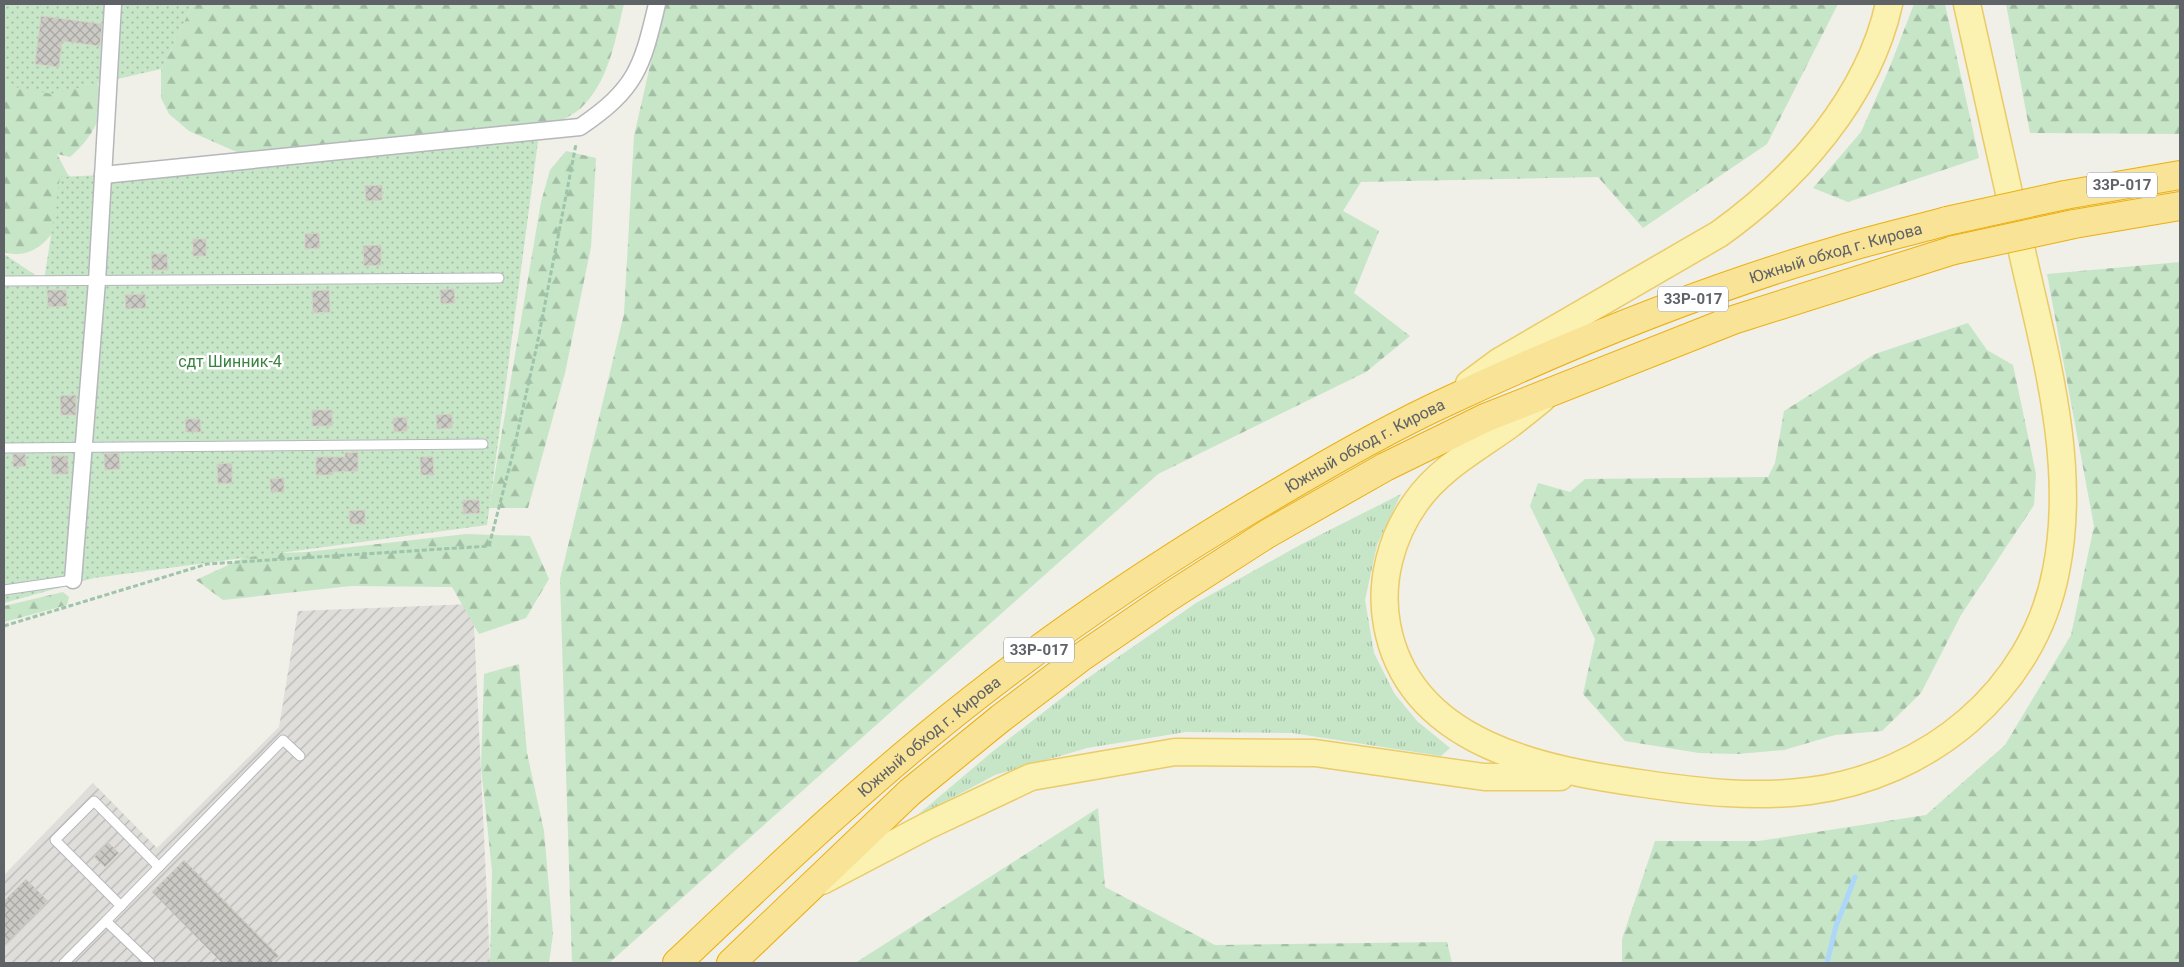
<svg xmlns="http://www.w3.org/2000/svg" width="2184" height="967" font-family="Roboto,sans-serif">
<style>
.industrial{fill:url(#industrial-furrows)}
.grass{fill:url(#grass-tufts)}
.forest{fill:url(#forest-firs)}
.park{fill:url(#park-dots)}
.lines{fill:none;stroke-linecap:round;stroke-linejoin:round}
.stream{stroke:#add6fb;stroke-width:5}
.building{fill:url(#building-cross-hatch);stroke:#d5d1c6}
.lane-casing{stroke:#b5b7bb;stroke-width:11}
.street-casing{stroke:#b5b7bb;stroke-width:19}
.primary-casing{stroke:#ebcb66;stroke-width:29}
.highway-casing{stroke:#ecaf0c;stroke-width:30}
.path{stroke:#9ec4aa;stroke-width:3;stroke-dasharray:5 2.5;stroke-linecap:butt}
.lane{stroke:#fff;stroke-width:9}
.street{stroke:#fff;stroke-width:16}
.primary{stroke:#fbf2b2;stroke-width:26}
.highway{stroke:#f8e397;stroke-width:28}
.highway-bridge-casing{stroke:#ecaf0c;stroke-width:30;stroke-linecap:butt}
.highway-bridge{stroke:#f8e397;stroke-width:28}
.labels{text-anchor:middle;dominant-baseline:central;stroke-width:5;stroke-linejoin:round;paint-order:stroke}
.shield{fill:#fff;stroke:#8f9195;stroke-width:1}
.shield-label{font-size:15px;font-weight:bold;fill:#5f6267}
.street-label{font-size:16px;fill:#5f6267;stroke:#fff}
.park-label{font-size:16px;fill:#3a8340;stroke:#fff}
</style>
<defs>
<pattern id="industrial-furrows" width="10" height="10" patternUnits="userSpaceOnUse" patternTransform="scale(1.25)"><rect width="10" height="10" fill="#dfdeda"/><path d="M-1 1l2-2M0 10L10 0M9 11l2-2" fill="none" stroke="#b8b7b5"/></pattern>
<pattern id="grass-tufts" width="24" height="20" patternUnits="userSpaceOnUse" patternTransform="scale(1.25)"><rect width="24" height="20" fill="#c6e6c7"/><path d="M3 7l-1-3M5 7V3M7 7l1-3M15 17l-1-3M17 17v-4M19 17l1-3" fill="none" stroke="#a4bea5"/></pattern>
<pattern id="forest-firs" width="22" height="20" patternUnits="userSpaceOnUse" patternTransform="scale(1.25)"><rect width="22" height="20" fill="#c6e6c7"/><path d="M5 1l3.5 6h-7zM16 11l3.5 6h-7z" fill="#a4bea5"/></pattern>
<pattern id="park-dots" width="8" height="8" patternUnits="userSpaceOnUse" patternTransform="scale(1.25)"><rect width="8" height="8" fill="#c6e6c7"/><path d="M2 2h.1M6 6h.1" fill="none" stroke="#a4bea5" stroke-width="1.8" stroke-linecap="round"/></pattern>
<pattern id="building-cross-hatch" width="8" height="8" patternUnits="userSpaceOnUse" patternTransform="scale(1.25)"><rect width="8" height="8" fill="#cccac4"/><path d="M0 0l8 8M0 8l8-8" fill="none" stroke="#a9a7a3"/></pattern>
</defs>
<rect width="100%" height="100%" fill="#f0efe8"/>
<polygon class="industrial" points="473,604 490,963 4,963 4,875 93,783 157,848 279,727 298,611"/>
<polygon class="grass" points="1401,494 1377,545 1365,600 1374,653 1394,693 1417,721 1450,748 1441,756 1292,733 1186,732 1087,748 995,775 913,819 992,752 1085,680 1196,603 1300,545"/>
<g class="forest">
<path d="M193,4H624C615,40 609,82 580,109C574,114 565,118 558,123L383,143L239,153L189,131L169,114L161,98V69Z"/>
<polygon points="664,4 1838,4 1767,144 1643,228 1598,177 1361,182 1343,211 1379,231 1354,293 1410,336 1366,372 1158,474 609,963 572,963 560,579 624,314 634,136"/>
<polygon points="1914,4 1945,4 1979,158 1848,202 1813,188 1861,132 1889,69"/>
<polygon points="2006,4 2180,4 2180,134 2030,133"/>
<path d="M4,37L97,82C110,110 92,138 70,157L57,154L68,175L79,182C65,213 46,265 4,252Z"/>
<polygon points="566,151 596,158 591,247 565,373 528,508 489,508 541,202 550,170"/>
<polygon points="2180,262 2180,963 1622,963 1622,939 1655,841 1759,841 1926,815 2005,745 2071,635 2094,526 2047,274"/>
<polygon points="1968,323 1987,350 2013,365 2036,474 2034,505 1961,615 1921,693 1882,731 1835,735 1784,750 1738,754 1699,753 1625,741 1583,694 1595,639 1530,506 1538,483 1570,492 1585,479 1768,477 1775,463 1784,411 1875,354"/>
<polygon points="466,534 530,536 549,579 526,618 479,634 452,587 351,586 223,600 196,580 252,554 307,552"/>
<polygon points="63,592 69,597 67,605 4,622 4,606"/>
<polygon points="519,664 527,753 544,831 553,934 549,963 490,963 492,871 481,767 484,674"/>
<polygon points="1098,808 1105,887 1215,945 1447,942 1452,963 855,963"/>
</g>
<g class="park">
<polygon points="4,4 193,4 161,69 52,94 4,85"/>
<polygon points="539,134 487,525 94,578 4,603 4,254 44,281 60,177 103,175"/>
</g>
<g class="lines">
<polyline class="stream" points="1827,963 1836,926 1855,877"/>
</g>
<g class="building">
<polygon points="41,16 102,24 100,46 62,41 59,67 35,64"/>
<polygon points="382,185 382,200 366,201 365,186"/>
<polygon points="319,233 320,248 305,249 305,234"/>
<rect x="193" y="239" width="13" height="17"/>
<polygon points="381,245 381,265 364,266 363,246"/>
<polygon points="151,254 167,254 168,270 152,270"/>
<polygon points="454,289 455,303 441,304 440,290"/>
<polygon points="47,290 66,290 67,306 48,307"/>
<polygon points="329,290 330,312 313,313 312,291"/>
<polygon points="145,294 146,308 126,309 125,295"/>
<polygon points="76,395 76,415 61,415 60,396"/>
<rect x="312" y="410" width="20" height="16"/>
<polygon points="452,414 452,428 437,429 436,415"/>
<polygon points="407,417 407,431 394,432 393,418"/>
<polygon points="185,419 200,419 201,432 186,432"/>
<polygon points="358,452 358,471 332,472 332,475 316,475 316,457 345,457 345,453"/>
<polygon points="119,453 120,469 105,470 104,454"/>
<polygon points="13,454 25,454 26,466 13,467"/>
<polygon points="51,456 68,456 68,474 52,474"/>
<polygon points="420,457 433,457 434,475 421,475"/>
<polygon points="232,463 232,483 218,484 217,464"/>
<polygon points="284,478 284,492 271,492 270,479"/>
<polygon points="463,500 479,500 480,513 463,514"/>
<polygon points="365,510 365,524 350,524 349,511"/>
<polygon points="108,842 119,853 105,867 94,857"/>
<polygon points="184,860 279,956 271,963 222,963 152,892"/>
<polygon points="26,879 48,901 4,946 4,901"/>
</g>
<g class="lines">
<defs>
<g id="lane">
<polyline points="4,281 499,278"/>
<polyline points="4,448 483,444"/>
<polyline points="4,590 73,580"/>
<polyline points="121,906 55,840 94,801 159,867"/>
<polyline points="106,921 283,740 300,756"/>
<polyline points="64,963 106,921 150,963"/>
</g>
<g id="street">
<path d="M103,175L580,127C636,89 642,68 657,4"/>
<polyline points="73,580 97,281 113,4"/>
</g>
<g id="primary">
<path d="M1469,384L1500,361L1719,234C1796,179 1868,98 1889,4"/>
<path d="M1542,399C1531,408 1520,417 1508,426C1476,449 1439,469 1416,502C1391,537 1379,582 1387,625C1409,745 1544,770 1646,784C1700,792 1755,798 1809,791C1928,776 2033,691 2056,571C2077,466 2046,358 2023,256C2004,172 1986,88 1967,4"/>
<polyline points="822,881 927,826 1031,777 1175,752 1315,753 1484,777 1560,777"/>
</g>
<g id="highway">
<polyline points="2065,195 2180,175"/>
<polyline points="2074,224 2180,206"/>
<path id="s1" d="M677,963C773,872 869,780 973,699C1071,622 1175,553 1283,490C1337,458 1391,427 1448,401C1574,342 1705,289 1839,250C1875,239 1911,231 1947,221"/>
<polyline points="731,963 910,792 1001,718 1080,658 1169,597 1267,534 1385,467 1485,418 1733,320 1954,250"/>
</g>
</defs>
<use href="#lane" class="lane-casing"/>
<use href="#street" class="street-casing"/>
<use href="#primary" class="primary-casing"/>
<use href="#highway" class="highway-casing"/>
<polyline class="path" points="4,626 207,564 489,546 513,453 537,345 576,144"/>
<use href="#lane" class="lane"/>
<use href="#street" class="street"/>
<use href="#primary" class="primary"/>
<use href="#highway" class="highway"/>
<defs>
<g id="highway-bridge">
<polyline points="1947,221 2065,195"/>
<polyline points="1954,250 2074,224"/>
</g>
</defs>
<use href="#highway-bridge" class="highway-bridge-casing"/>
<use href="#highway-bridge" class="highway-bridge"/>
</g>
<g class="labels">
<g class="shield">
<rect x="2087" y="172.5" width="70" height="25" rx="4"/>
<rect x="1658" y="286.5" width="70" height="25" rx="4"/>
<rect x="1004" y="637.5" width="70" height="25" rx="4"/>
</g>
<g class="shield-label">
<text x="2122" y="185">33Р-017</text>
<text x="1693" y="299">33Р-017</text>
<text x="1039" y="650">33Р-017</text>
</g>
<g class="street-label">
<text stroke="none"><textPath href="#s1" startOffset="1374">Южный обход г. Кирова</textPath></text>
<text stroke="none"><textPath href="#s1" startOffset="864">Южный обход г. Кирова</textPath></text>
<text stroke="none"><textPath href="#s1" startOffset="339">Южный обход г. Кирова</textPath></text>
</g>
<g class="park-label">
<text x="230" y="361">сдт Шинник-4</text>
</g>
</g>
<rect width="2184" height="967" fill="none" stroke="#5f6267" stroke-width="10"/>
</svg>
